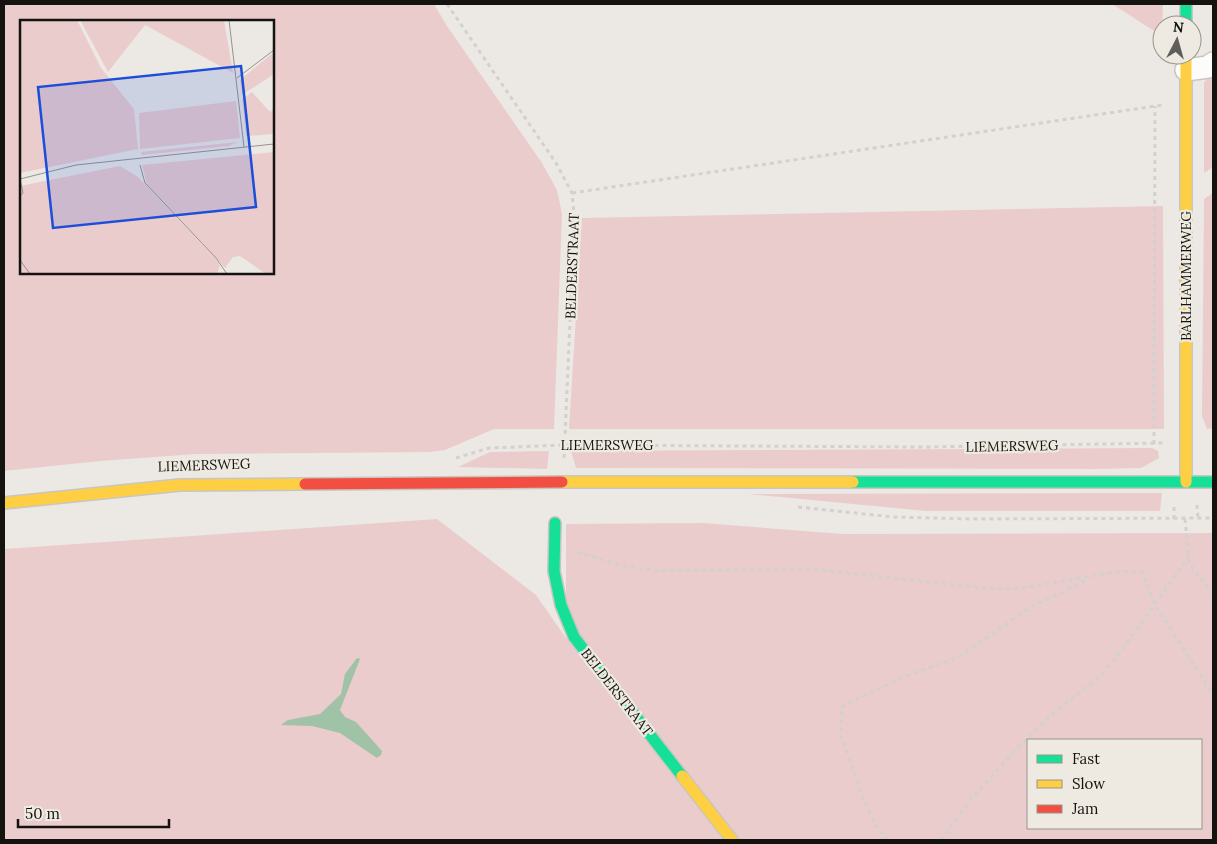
<svg xmlns="http://www.w3.org/2000/svg" width="1217" height="844" font-family="Lora,serif">
<style>
.green{fill:#ebcccd;fill-rule:evenodd}
.water{fill:#a0c2a6}
.lines{fill:none;stroke-linecap:round;stroke-linejoin:round}
.street-casing{stroke:#c8c6c2;stroke-width:24}
.fast-casing{stroke:#c8c6c2;stroke-width:14}
.slow-casing{stroke:#c8c6c2;stroke-width:14}
.jam-casing{stroke:#c8c6c2;stroke-width:14}
.path{stroke:#d2d1d0;stroke-width:3;stroke-dasharray:4 4;stroke-linecap:butt}
.street{stroke:#fcfcfb;stroke-width:21}
.fast{stroke:#16e098;stroke-width:11}
.slow{stroke:#ffcf43;stroke-width:11}
.jam{stroke:#f24e42;stroke-width:11}
.labels{text-anchor:middle;dominant-baseline:central;stroke-width:4.5;stroke-linejoin:round;paint-order:stroke}
.street-label{font-size:14px;fill:#141310;stroke:#efeae1}
.inset-road{fill:none;stroke:#96938f;stroke-width:1}
.view{fill:#1d4ed8;fill-opacity:0.15;stroke:#1d4ed8;stroke-width:2.5}
.inset-edge{fill:none;stroke:#141310;stroke-width:2.5}
</style>
<rect width="100%" height="100%" fill="#ece9e4"/>
<g class="green">
<path d="M4,4H434L447,26L542,163L557,190L562,214L554,429H494L445,450L430,452L197,454L100,461L4,471ZM21,21H272V272H21Z"/>
<polygon points="1112,4 1163,4 1162,36"/>
<polygon points="1213,75 1213,167 1204,173 1204,82"/>
<polygon points="1213,193 1213,428 1207,429 1202,416 1204,199"/>
<polygon points="1163,206 1164,429 569,429 582,218"/>
<polygon points="1152,448 1158,451 1159,458 1141,468 1097,469 576,468 571,451"/>
<polygon points="549,451 547,469 458,467 490,452"/>
<polygon points="1162,493 1160,511 926,511 749,494"/>
<polygon points="437,519 536,595 566,638 723,840 4,840 4,549"/>
<path d="M703,523L843,534L1213,533V840H738L585,647L566,599V524ZM1028,740H1201V828H1028Z"/>
</g>
<polygon class="water" points="357,658 360,659 340,710 345,717 356,722 382,751 381,755 377,758 340,733 312,726 281,725 288,720 320,714 341,694 345,674"/>
<g class="lines">
<defs>
<polyline id="street" points="1186,70 1208,67 1213,63"/>
<g id="fast">
<polyline points="1186,4 1186,25"/>
<polyline points="853,482 1213,482"/>
<polyline points="555,523 554,571 561,605 574,637 682,776"/>
</g>
<g id="slow">
<polyline points="1186,55 1186,482"/>
<polyline points="562,482 853,482"/>
<polyline points="4,503 180,485 305,484"/>
<polyline points="682,776 732,840"/>
</g>
<polyline id="jam" points="305,484 562,482"/>
</defs>
<use href="#street" class="street-casing"/>
<use href="#fast" class="fast-casing"/>
<use href="#slow" class="slow-casing"/>
<use href="#jam" class="jam-casing"/>
<g class="path">
<polyline points="447,4 556,163 572,193 574,213 574,229 564,459"/>
<polyline points="572,193 1162,105"/>
<polyline points="1154,444 1155,106"/>
<polyline points="456,458 489,448 564,445 924,447 1163,443"/>
<polyline points="1197,505 1198,519"/>
<polyline points="798,507 893,517 973,519 1213,518"/>
<polyline points="1174,519 1174,504"/>
<polyline points="1185,519 1189,561 1193,569 1213,594"/>
<polyline points="577,552 620,565 657,571 810,569 994,589 1016,589 1122,571 1142,572 1155,605 1213,694"/>
<polyline points="888,840 876,826 866,806 841,736 842,706 908,675 959,657 1029,608 1089,579"/>
<polyline points="941,840 967,804 1017,748 1054,713 1100,676 1123,649 1188,557"/>
</g>
<use href="#street" class="street"/>
<use href="#fast" class="fast"/>
<use href="#slow" class="slow"/>
<use href="#jam" class="jam"/>
</g>
<g class="labels">
<g class="street-label">
<text transform="translate(572 266) rotate(-88)">BELDERSTRAAT</text>
<text transform="translate(1186 276) rotate(-90)">BARLHAMMERWEG</text>
<text x="607" y="445">LIEMERSWEG</text>
<text transform="translate(1012 446) rotate(-1)">LIEMERSWEG</text>
<text transform="translate(204 465) rotate(-2)">LIEMERSWEG</text>
<text transform="translate(617 692) rotate(52)">BELDERSTRAAT</text>
</g>
</g>
<g transform="translate(20 20)">
<rect width="254" height="254" fill="#ece9e4"/>
<path d="M0,0H57L81,48L114,89L118,129L0,153ZM60,0H204L213,53L125,5L88,52ZM254,32V54L222,75L220,60ZM232,72L250,92L254,88V114L226,116L222,79ZM216,81L220,118L120,129L119,93ZM218,122L209,126L122,135L121,132ZM254,132V254H246L220,236L213,237L205,248L127,165L122,145ZM100,146L118,157L195,238L200,246L197,254H1L0,166Z" fill="#ebcccd"/>
<path class="inset-road" d="M209,0L224,127M217,58L254,30M120,145L125,163L196,238L207,254M0,159L3,173L0,176M0,159L56,145L254,124M0,240L10,254"/>
<path class="view" d="M221,46L236,187L33,208L18,67Z"/>
<rect width="254" height="254" class="inset-edge"/>
</g>
<rect width="1217" height="844" fill="none" stroke="#141310" stroke-width="10"/>
<rect x="1027" y="739" width="175" height="90" fill="#efeae1" stroke="#97948d"/>
<rect x="1037" y="755" width="25" height="8" fill="#16e098" stroke="#97948d"/>
<text x="1072" y="764" font-size="15" fill="#141310">Fast</text>
<rect x="1037" y="780" width="25" height="8" fill="#ffcf43" stroke="#97948d"/>
<text x="1072" y="789" font-size="15" fill="#141310">Slow</text>
<rect x="1037" y="805" width="25" height="8" fill="#f24e42" stroke="#97948d"/>
<text x="1072" y="814" font-size="15" fill="#141310">Jam</text>
<g transform="translate(1177 40) rotate(6)"><circle r="24" fill="#efeae1" stroke="#97948d"/>
<path d="M0-4L9 19L0 12L-9 19Z" fill="#605e5a"/>
<text y="-8" font-size="14" font-weight="bold" text-anchor="middle" fill="#141310">N</text>
</g>
<path d="M18 819v8h151v-8" fill="none" stroke="#141310" stroke-width="2.5"/>
<text x="25" y="819" font-size="15" fill="#141310" stroke="#efeae1" stroke-width="4" paint-order="stroke">50 m</text>
</svg>
